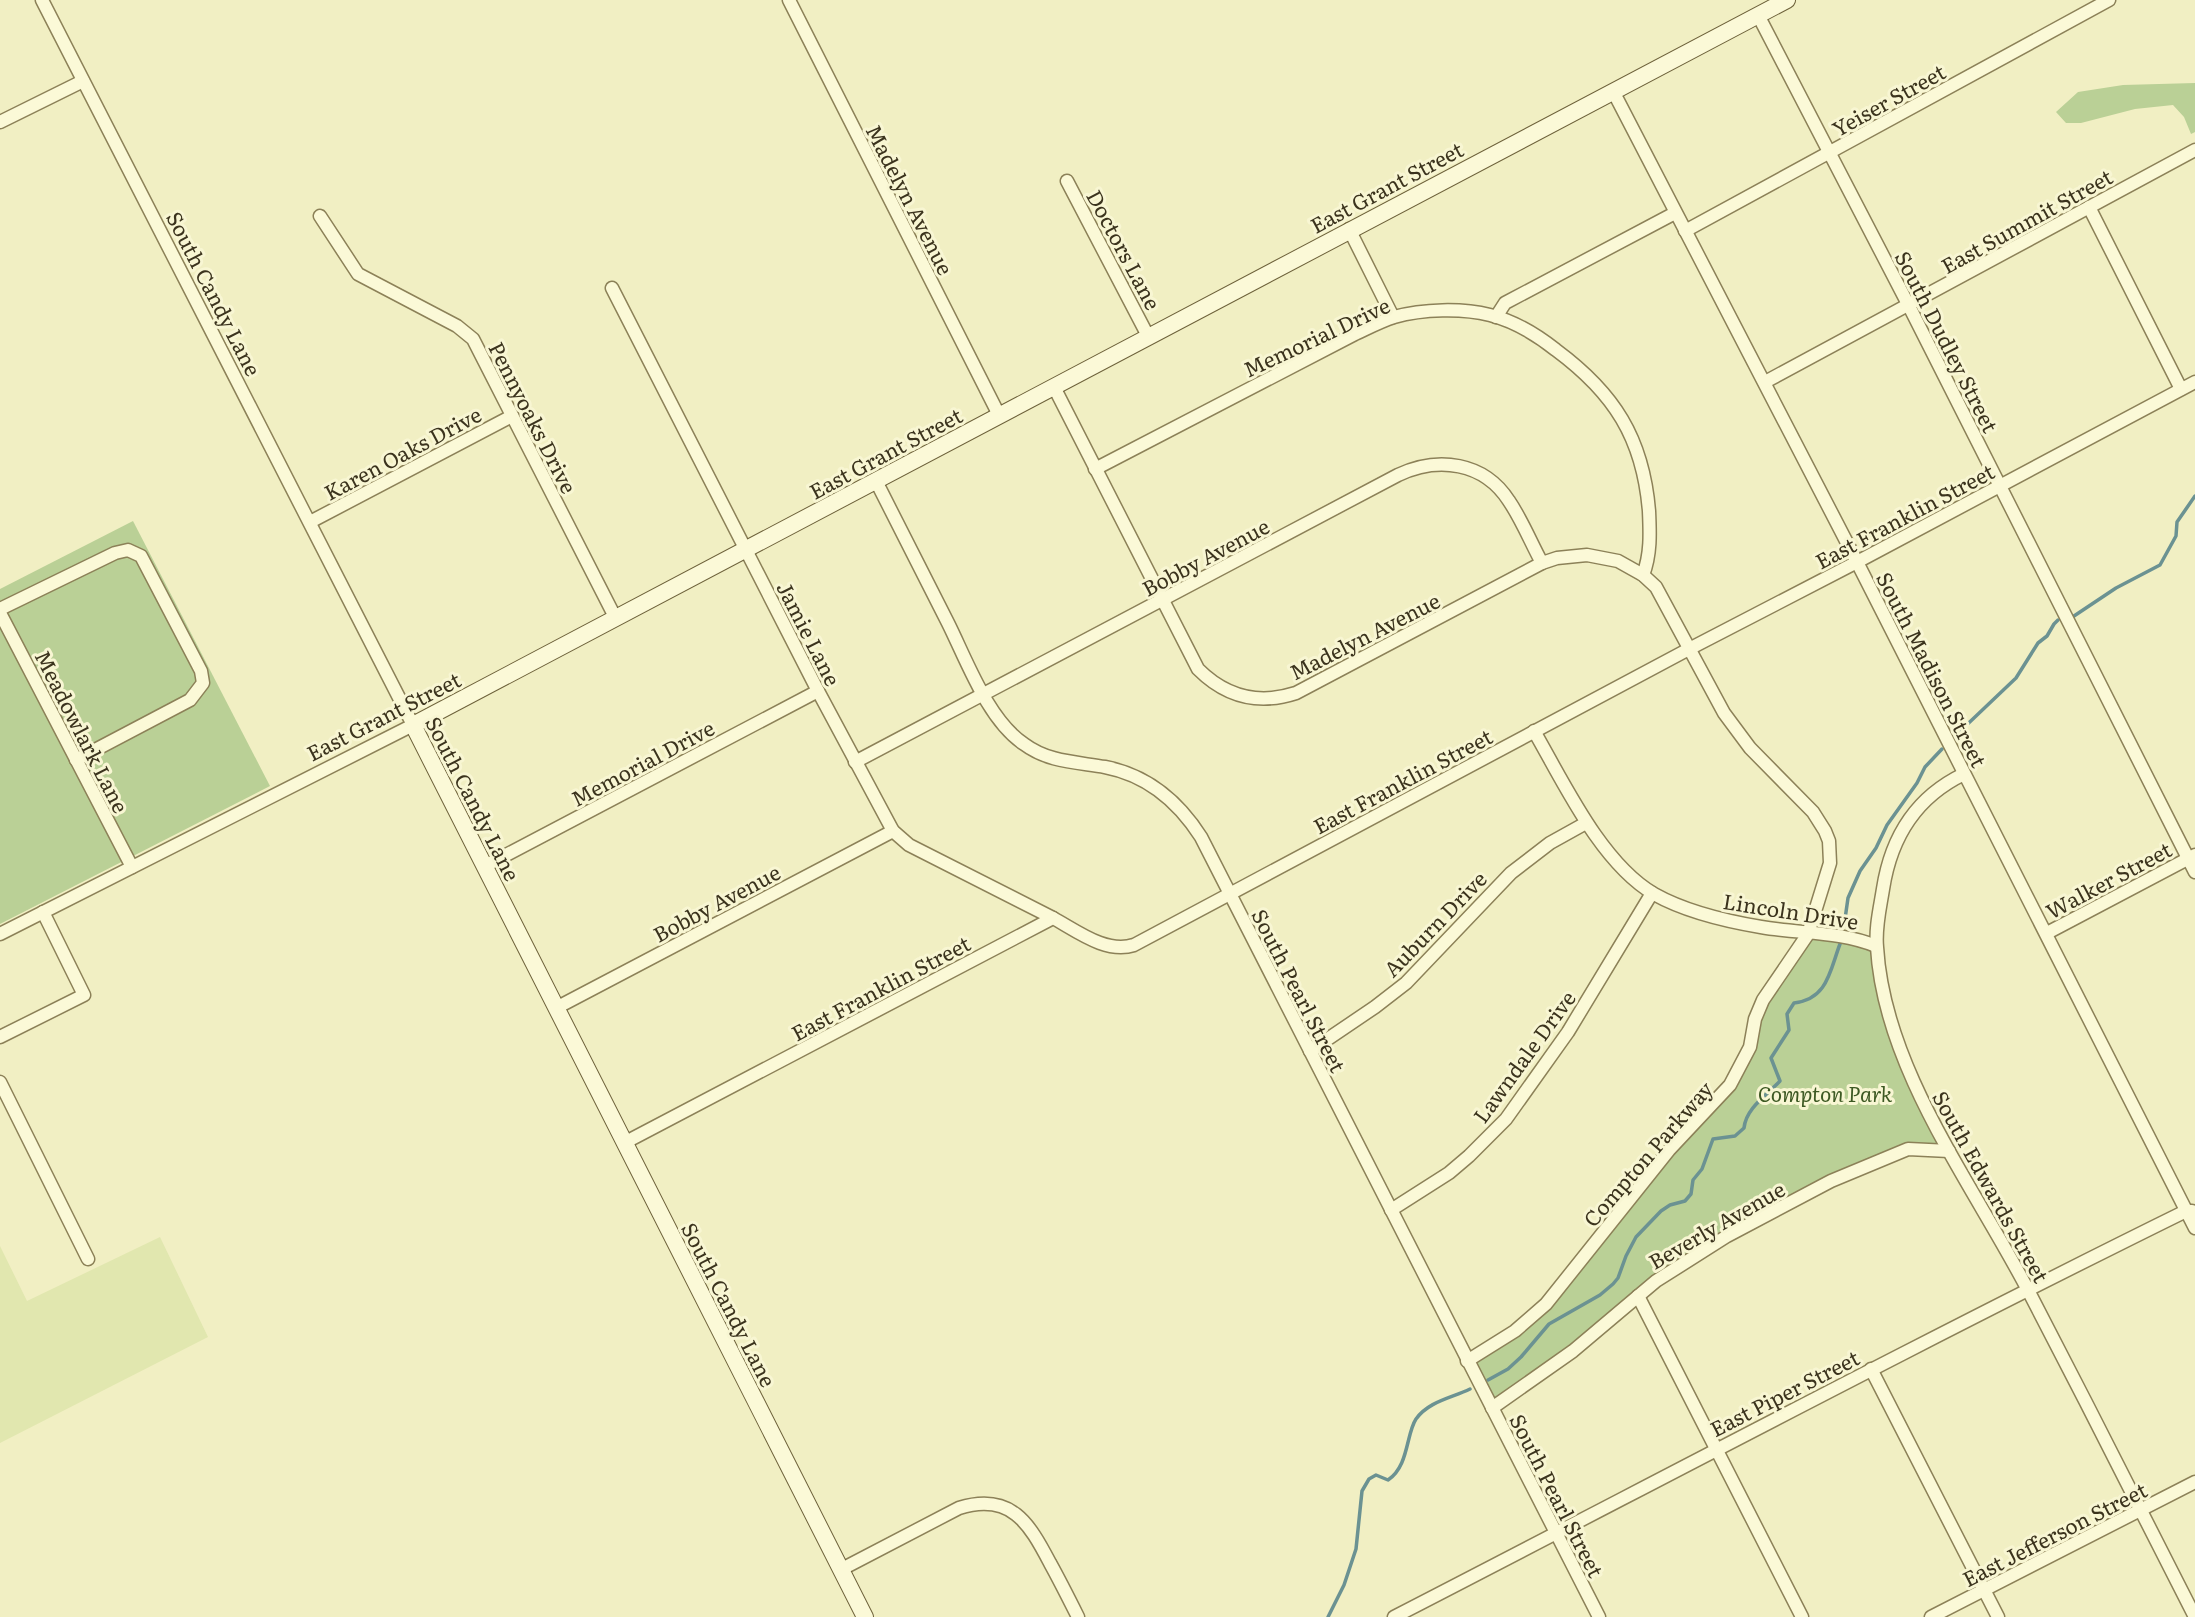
<svg xmlns="http://www.w3.org/2000/svg" width="2195" height="1617" font-family="Literata,serif">
<style>
.farmland{fill:#e1e7af}
.green{fill:#bad096}
.lines{fill:none;stroke-linecap:round;stroke-linejoin:round}
.stream{stroke:#6b9292;stroke-width:3.5}
.street-casing{stroke:#8c8158;stroke-width:15}
.secondary-casing{stroke:#6e623b;stroke-width:18}
.street{stroke:#fbf9d7;stroke-width:12}
.secondary{stroke:#fbf9d7;stroke-width:16}
.labels{text-anchor:middle;dominant-baseline:central;stroke-width:6;stroke-linejoin:round;paint-order:stroke}
.street-label{font-size:21px;fill:#3b331d;stroke:#f8f6d3}
.park-label{font-size:21px;font-style:italic;fill:#3d5923;stroke:#f8f6d3}
</style>
<rect width="100%" height="100%" fill="#f1efc3"/>
<polygon class="farmland" points="160,1237 208,1337 0,1443 0,1246 27,1301"/>
<g class="green">
<polygon points="2195,83 2195,132 2191,134 2184,117 2173,105 2135,109 2081,123 2066,123 2056,112 2078,92 2123,85"/>
<polygon points="133,521 270,786 0,924 0,589"/>
<polygon points="1808,934 1876,946 1891,1020 1949,1151 1908,1149 1727,1236 1492,1408 1467,1361 1515,1331 1730,1085 1755,1019"/>
</g>
<g class="lines">
<g class="stream">
<polyline points="2071,618 2116,588 2160,565 2176,536 2177,522 2195,496"/>
<polyline points="1955,736 2016,678 2038,643 2047,636 2054,624 2058,620"/>
<polyline points="1844,926 1848,898 1860,871 1876,848 1887,825 1917,783 1925,767 1942,749"/>
<path d="M1488,1380L1508,1369L1521,1357L1549,1324L1600,1295L1613,1284L1618,1278L1626,1256L1636,1237L1661,1211L1670,1205L1685,1201L1691,1194L1693,1180L1702,1169L1713,1139L1735,1136L1744,1128C1746,1108 1767,1095 1780,1081L1771,1058L1789,1030L1787,1014L1794,1003C1828,999 1830,970 1840,944"/>
<path d="M1328,1617L1344,1585L1356,1549L1362,1491L1369,1479L1376,1475L1388,1480C1409,1466 1406,1434 1416,1419C1429,1401 1452,1398 1470,1389"/>
</g>
<defs>
<g id="street">
<polyline points="789,0 999,415"/>
<polyline points="1758,15 1909,306 2195,872"/>
<polyline points="1613,91 1857,562 2195,1228"/>
<polyline points="0,122 83,81"/>
<polyline points="1067,181 1148,336"/>
<polyline points="2089,207 2181,389"/>
<polyline points="320,216 358,274 457,326 473,339 615,617"/>
<polyline points="1349,229 1393,317"/>
<polyline points="1685,231 2109,0"/>
<polyline points="612,288 818,691 893,831 909,845 1053,918"/>
<polyline points="1496,317 1505,303 1675,213"/>
<polyline points="1765,382 2195,150"/>
<path d="M1054,387L1198,669C1226,697 1259,705 1296,693L1542,563L1557,558L1587,555L1618,561L1643,575L1656,587L1724,713L1750,748L1813,812L1825,831L1829,841L1830,863L1808,934L1763,1000L1755,1019L1750,1047L1730,1085L1669,1150L1546,1304L1515,1331L1467,1361"/>
<path d="M1095,469L1355,334C1368,328 1381,321 1394,317C1423,309 1462,308 1490,315C1514,321 1537,335 1556,350C1614,393 1643,438 1649,511C1650,533 1651,554 1643,575"/>
<path d="M876,481C900,528 924,576 948,623C967,661 988,720 1024,744C1048,762 1076,762 1105,767C1147,775 1178,801 1201,837L1599,1617"/>
<polyline points="310,522 512,416"/>
<polyline points="0,609 115,553 128,550 141,556 201,671 203,683 190,700 76,760"/>
<polyline points="0,613 132,867"/>
<path d="M1534,731C1564,783 1601,863 1654,894C1686,912 1725,921 1761,927C1801,934 1839,931 1876,946"/>
<path d="M855,762L1398,475C1438,456 1484,462 1509,501C1522,520 1531,543 1542,563"/>
<path d="M1964,774C1916,797 1891,837 1883,889C1880,908 1875,928 1877,947C1884,1069 1974,1186 2029,1292C2085,1400 2140,1508 2195,1617"/>
<polyline points="485,866 818,691"/>
<polyline points="2047,933 2195,855"/>
<polyline points="0,934 413,725 42,0"/>
<polyline points="556,1008 893,831"/>
<polyline points="0,1037 84,995 43,912"/>
<polyline points="1310,1051 1375,1007 1406,983 1511,873 1550,843 1586,823"/>
<polyline points="0,1082 88,1259"/>
<path d="M624,1143L1053,918C1077,931 1106,954 1134,945L1689,649L1857,562L2195,382"/>
<polyline points="1391,1210 1449,1173 1469,1156 1506,1119 1568,1032 1652,893"/>
<polyline points="1638,1296 1802,1617"/>
<polyline points="1871,1369 1998,1617"/>
<polyline points="1492,1408 1573,1351 1656,1281 1727,1236 1831,1181 1908,1149 1949,1151"/>
<path d="M840,1570L959,1508C1011,1492 1029,1523 1050,1563C1060,1581 1069,1599 1078,1617"/>
<path d="M1394,1617C1658,1481 1920,1342 2186,1211H2192"/>
<polyline points="1931,1617 2195,1482"/>
</g>
<polyline id="secondary" points="865,1617 413,725 1787,0"/>
</defs>
<use href="#street" class="street-casing"/>
<use href="#secondary" class="secondary-casing"/>
<use href="#street" class="street"/>
<use href="#secondary" class="secondary"/>
</g>
<g class="labels">
<g class="street-label">
<text transform="translate(1888 99) rotate(-29)">Yeiser Street</text>
<text transform="translate(1386 186) rotate(-28)">East Grant Street</text>
<text transform="translate(911 199) rotate(63)">Madelyn Avenue</text>
<text transform="translate(2026 220) rotate(-29)">East Summit Street</text>
<text transform="translate(1125 249) rotate(62)">Doctors Lane</text>
<text transform="translate(215 293) rotate(63)">South Candy Lane</text>
<text transform="translate(1316 336) rotate(-25)">Memorial Drive</text>
<text transform="translate(1948 341) rotate(63)">South Dudley Street</text>
<text transform="translate(534 417) rotate(63)">Pennyoaks Drive</text>
<text transform="translate(402 452) rotate(-28)">Karen Oaks Drive</text>
<text transform="translate(885 452) rotate(-28)">East Grant Street</text>
<text transform="translate(1904 515) rotate(-28)">East Franklin Street</text>
<text transform="translate(1205 556) rotate(-28)">Bobby Avenue</text>
<text transform="translate(810 633) rotate(63)">Jamie Lane</text>
<text transform="translate(1364 635) rotate(-27)">Madelyn Avenue</text>
<text transform="translate(1933 669) rotate(63)">South Madison Street</text>
<text transform="translate(383 715) rotate(-27)">East Grant Street</text>
<text transform="translate(83 731) rotate(63)">Meadowlark Lane</text>
<text transform="translate(642 762) rotate(-28)">Memorial Drive</text>
<text transform="translate(1402 780) rotate(-28)">East Franklin Street</text>
<text transform="translate(474 798) rotate(63)">South Candy Lane</text>
<text transform="translate(2108 879) rotate(-28)">Walker Street</text>
<text transform="translate(716 902) rotate(-28)">Bobby Avenue</text>
<text transform="translate(1791 910) rotate(9)">Lincoln Drive</text>
<text transform="translate(1434 923) rotate(-46)">Auburn Drive</text>
<text transform="translate(880 987) rotate(-28)">East Franklin Street</text>
<text transform="translate(1300 990) rotate(63)">South Pearl Street</text>
<text transform="translate(1523 1056) rotate(-54)">Lawndale Drive</text>
<text transform="translate(1647 1153) rotate(-49)">Compton Parkway</text>
<text transform="translate(1992 1186) rotate(61)">South Edwards Street</text>
<text transform="translate(1716 1224) rotate(-30)">Beverly Avenue</text>
<text transform="translate(730 1304) rotate(63)">South Candy Lane</text>
<text transform="translate(1784 1392) rotate(-27)">East Piper Street</text>
<text transform="translate(1558 1495) rotate(63)">South Pearl Street</text>
<text transform="translate(2054 1533) rotate(-27)">East Jefferson Street</text>
</g>
<g class="park-label">
<text x="1825" y="1092">Compton Park</text>
</g>
</g>
</svg>
